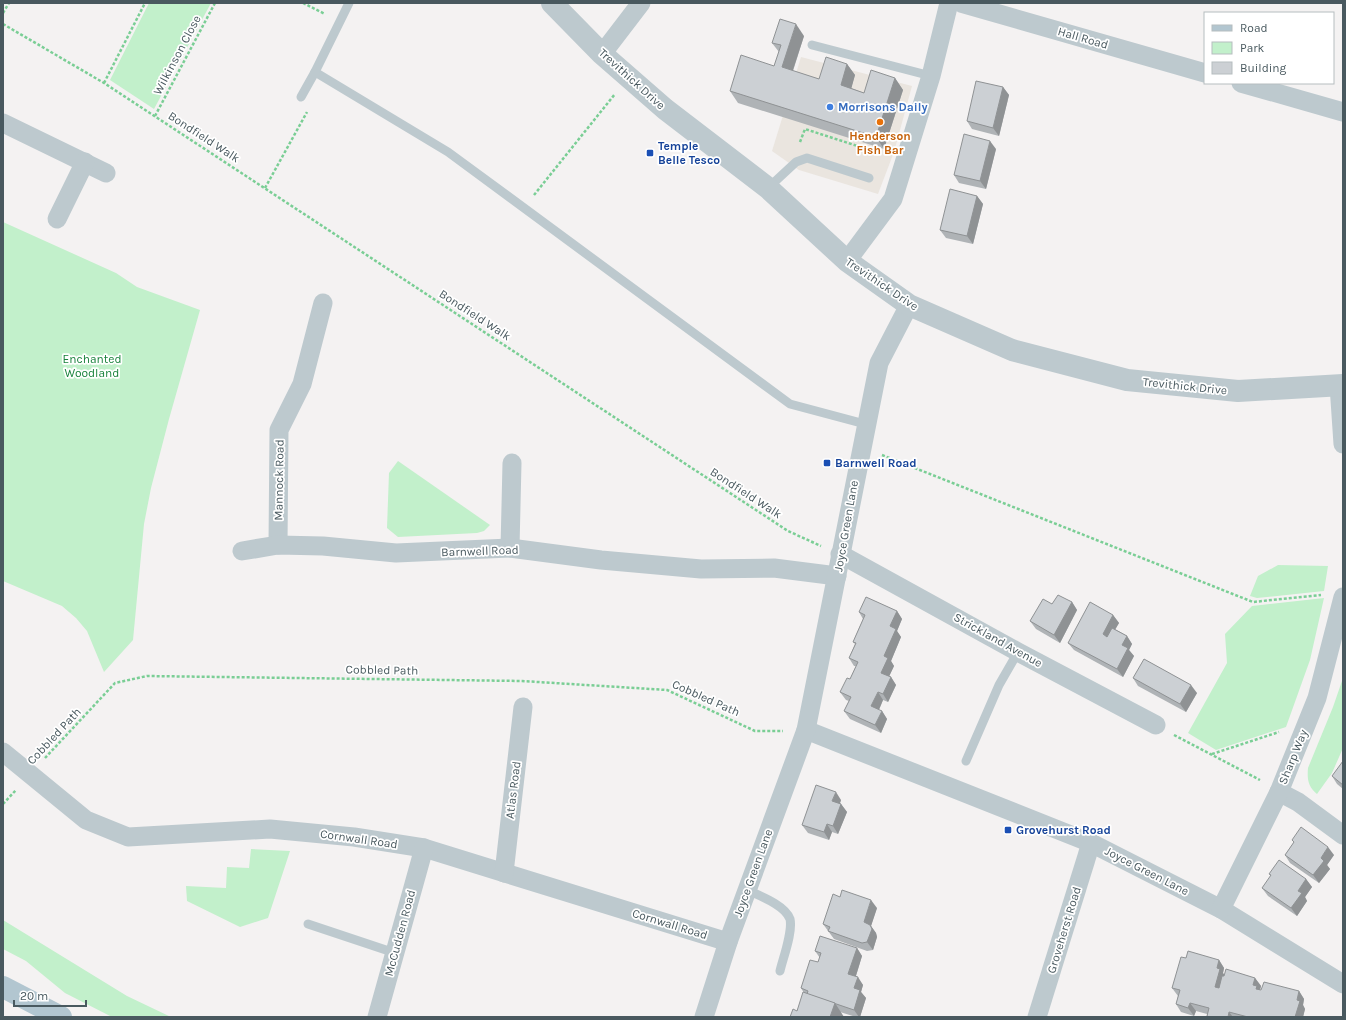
<svg xmlns="http://www.w3.org/2000/svg" width="1346" height="1020" font-family="Karla,sans-serif">
<style>
.commercial{fill:#eae5df}
.green{fill:#c2f0cb}
.lines{fill:none;stroke-linecap:round;stroke-linejoin:round}
.path{stroke:#7ace95;stroke-width:2.5;stroke-dasharray:3 2;stroke-linecap:butt}
.service{stroke:#bdc9ce;stroke-width:9}
.minor{stroke:#bdc9ce;stroke-width:19}
.tertiary{stroke:#bdc9ce;stroke-width:22}
.primary{stroke:#b2c6d0;stroke-width:22}
.wall{fill:#afb3b6}
.shaded-wall{fill:#8f9294}
.building{fill:#ccd0d4;stroke:#8f9294}
.shop-dot{fill:#3f7fe0;stroke:#fff;stroke-width:1.5}
.food-dot{fill:#e8710a;stroke:#fff;stroke-width:1.5}
.transit-dot{fill:#1a4fb4;stroke:#fff;stroke-width:1.5}
.labels{text-anchor:middle;dominant-baseline:central;stroke-width:3.5;stroke-linejoin:round;paint-order:stroke}
.street-label{font-size:12px;fill:#49595f;stroke:#fff}
.shop-label{font-size:12px;font-weight:bold;fill:#366cbe;stroke:#fff;text-anchor:start}
.food-label{font-size:12px;font-weight:bold;fill:#c56008;stroke:#fff}
.transit-label{font-size:12px;font-weight:bold;fill:#164399;stroke:#fff;text-anchor:start}
.park-label{font-size:12px;fill:#18823b;stroke:#fff}
</style>
<rect width="100%" height="100%" fill="#f4f2f2"/>
<polygon class="commercial" points="801,57 912,86 894,152 878,194 799,170 772,151"/>
<g class="green">
<polygon points="149,3 211,3 154,109 110,80"/>
<polygon points="3,222 116,273 137,287 200,310 169,419 151,488 144,524 133,640 104,672 87,631 76,618 62,606 3,581"/>
<polygon points="398,461 490,525 484,531 477,533 398,537 387,528 389,473"/>
<polygon points="1278,565 1328,566 1324,591 1257,598 1250,596 1258,576"/>
<polygon points="1324,598 1310,660 1286,727 1216,750 1188,733 1227,663 1225,634 1252,606"/>
<path d="M1343,678V748L1332,773L1317,794C1308,787 1307,779 1308,768L1333,707Z"/>
<polygon points="251,849 290,851 268,918 240,927 187,901 186,886 226,888 227,867 249,868"/>
<polygon points="3,920 127,996 171,1017 112,1017 65,993 26,961 3,949"/>
</g>
<g class="lines">
<g class="path">
<polyline points="303,3 325,14"/>
<polyline points="3,13 9,3"/>
<polyline points="3,24 104,83 788,531 821,546"/>
<polyline points="104,83 145,3"/>
<polyline points="155,116 215,3"/>
<polyline points="800,142 805,129 879,153"/>
<polyline points="265,188 307,112"/>
<polyline points="534,195 615,94"/>
<polyline points="882,455 1253,602 1321,595"/>
<polyline points="1174,735 1260,780"/>
<polyline points="1212,754 1279,732"/>
<polyline points="45,758 115,683 147,676 522,681 667,690 755,731 783,731"/>
<polyline points="3,804 16,790"/>
</g>
<g class="service">
<polyline points="349,3 315,72 448,152 790,404 865,424"/>
<polyline points="812,45 931,76"/>
<polyline points="301,97 315,72"/>
<polyline points="768,188 796,162 807,158 869,178"/>
<polyline points="966,761 999,685 1018,652"/>
<path d="M747,890C760,896 785,905 790,919C793,932 783,958 780,971"/>
<polyline points="308,924 395,953"/>
</g>
<g class="minor">
<polyline points="961,3 1205,73"/>
<polyline points="602,54 641,3"/>
<polyline points="1241,83 1343,112"/>
<polyline points="3,123 106,173"/>
<polyline points="57,219 85,162"/>
<polyline points="847,261 893,199 931,76 949,3"/>
<polyline points="1339,385 1343,444"/>
<polyline points="278,545 279,430 302,384 323,303"/>
<polyline points="510,548 512,463"/>
<polyline points="242,551 278,545 323,546 396,553 510,548 601,560 701,569 774,568 837,576"/>
<polyline points="840,554 1018,652 1156,725"/>
<polyline points="806,730 1091,843 1221,909 1343,984"/>
<polyline points="3,752 86,820 128,837 270,829 354,837 424,848 728,942"/>
<polyline points="1279,792 1298,802 1343,835"/>
<polyline points="504,873 523,707"/>
<polyline points="1221,909 1279,792 1317,698 1343,597"/>
<polyline points="377,1017 424,848"/>
<polyline points="704,1017 728,942 806,730 879,363 909,305"/>
<polyline points="1037,1017 1091,843"/>
</g>
<polyline class="tertiary" points="552,3 602,54 665,109 768,188 847,261 909,305 1012,350 1127,380 1238,391 1343,385"/>
<polyline class="primary" points="3,987 61,1017"/>
</g>
<g class="wall">
<polygon points="804,36 793,71 819,79 847,64 855,75 851,88 864,93 895,78 903,90 884,149 738,103 730,91 774,66 779,52 772,43"/>
<polygon points="1003,87 1009,95 999,136 972,129 967,121"/>
<polygon points="996,149 986,189 959,183 954,175"/>
<polygon points="977,196 983,204 973,244 946,238 940,230"/>
<polygon points="1072,602 1077,610 1060,643 1036,629 1030,621 1052,604"/>
<polygon points="897,611 902,619 897,631 901,637 891,661 894,666 889,676 891,677 896,685 888,702 883,700 879,710 882,711 887,719 881,733 850,719 844,711 849,701 846,700 840,692 850,679 856,666 854,666 849,658 855,644 853,642 863,619 859,612"/>
<polygon points="1113,615 1119,623 1115,629 1127,636 1132,644 1129,650 1134,656 1123,677 1074,650 1068,643"/>
<polygon points="1133,678 1197,693 1186,712 1138,686"/>
<polygon points="1343,761 1343,789 1337,784 1332,776"/>
<polygon points="841,800 840,803 841,804 847,812 838,834 832,832 829,840 808,833 802,825"/>
<polygon points="1292,840 1334,855 1327,865 1330,869 1319,883 1290,863 1285,855 1294,842"/>
<polygon points="1269,874 1306,879 1312,887 1305,897 1307,901 1297,916 1268,896 1262,888 1271,876"/>
<polygon points="877,908 871,926 876,933 877,937 873,950 867,951 834,939 823,924"/>
<polygon points="857,948 862,956 856,976 863,985 861,992 866,998 860,1017 856,1017 840,1012 844,1017 790,1017 797,1011 804,993 801,988 818,962 820,958 815,951"/>
<polygon points="1186,958 1219,960 1224,968 1223,973 1224,975 1255,978 1261,986 1260,990 1261,990 1299,991 1304,999 1303,1005 1305,1009 1303,1017 1208,1017 1207,1016 1207,1014 1196,1011 1194,1016 1181,1012 1176,1004 1178,996 1172,988"/>
</g>
<g class="shaded-wall">
<polygon points="796,24 804,36 790,79 782,67"/>
<polygon points="847,64 855,75 849,97 841,85"/>
<polygon points="895,78 903,90 884,149 876,137"/>
<polygon points="1003,87 1009,95 999,136 993,128"/>
<polygon points="990,141 996,149 986,189 980,181"/>
<polygon points="977,196 983,204 973,244 967,236"/>
<polygon points="1072,602 1077,610 1060,643 1054,635"/>
<polygon points="897,611 902,619 897,631 901,637 891,661 894,666 887,681 881,673 884,656 890,626"/>
<polygon points="1113,615 1119,623 1108,642 1103,634"/>
<polygon points="1127,636 1132,644 1129,650 1134,656 1123,677 1117,669 1122,645"/>
<polygon points="891,677 896,685 888,702 883,694"/>
<polygon points="1191,685 1197,693 1186,712 1180,704"/>
<polygon points="878,692 883,700 877,714 871,706"/>
<polygon points="882,711 887,719 881,733 875,725"/>
<polygon points="836,792 841,800 838,809 832,801"/>
<polygon points="841,804 847,812 838,834 833,826"/>
<polygon points="827,824 832,832 829,840 824,832"/>
<polygon points="1328,847 1334,855 1327,865 1330,869 1319,883 1313,875 1321,858"/>
<polygon points="1306,879 1312,887 1305,897 1307,901 1297,916 1291,908 1298,891"/>
<polygon points="871,900 877,908 871,926 876,933 877,937 873,950 867,942 864,922"/>
<polygon points="857,948 862,956 854,982 848,974"/>
<polygon points="1219,960 1224,968 1223,973 1226,977 1221,995 1215,987 1217,968"/>
<polygon points="858,977 863,985 861,992 866,998 860,1017 859,1017 854,1010 854,988"/>
<polygon points="1255,978 1261,986 1260,990 1262,997 1253,985"/>
<polygon points="1299,991 1304,999 1303,1005 1305,1009 1303,1017 1295,1017 1297,1000"/>
<polygon points="835,1003 844,1017 830,1017"/>
<polygon points="1190,1003 1196,1011 1194,1016 1188,1008"/>
<polygon points="1229,1012 1233,1017 1228,1017"/>
</g>
<g class="building">
<polygon points="780,19 796,24 782,67 819,79 826,57 847,64 841,85 864,93 871,70 895,78 876,137 730,91 741,55 774,66 781,45 772,43"/>
<polygon points="976,81 1003,87 993,128 967,121"/>
<polygon points="964,134 990,141 980,181 954,175"/>
<polygon points="950,189 977,196 967,236 940,230"/>
<polygon points="1058,595 1072,602 1054,635 1030,621 1043,599 1052,604"/>
<polygon points="866,597 897,611 890,626 896,629 884,656 888,658 881,673 891,677 883,694 878,692 871,706 882,711 875,725 844,711 851,697 840,692 847,678 850,679 858,662 849,658 856,643 853,642 865,615 859,612"/>
<polygon points="1090,602 1113,615 1103,634 1107,637 1112,628 1127,636 1122,645 1128,648 1117,669 1068,643"/>
<polygon points="1144,659 1191,685 1180,704 1133,678"/>
<polygon points="1343,761 1343,785 1332,776"/>
<polygon points="816,785 836,792 832,801 841,804 833,826 827,824 824,832 802,825"/>
<polygon points="1301,827 1328,847 1321,858 1324,861 1313,875 1285,855 1294,842 1292,840"/>
<polygon points="1279,860 1306,879 1298,891 1302,893 1291,908 1262,888 1271,875 1269,874"/>
<polygon points="842,890 871,900 864,922 870,925 872,929 867,942 862,943 828,931 830,927 823,924 833,894 840,897"/>
<polygon points="820,936 857,948 848,974 858,977 854,988 860,990 854,1010 807,994 808,991 801,988 810,960 818,962 821,953 815,951"/>
<polygon points="1188,951 1219,960 1217,968 1220,969 1215,987 1219,988 1222,976 1224,976 1226,969 1255,978 1253,985 1257,986 1256,989 1261,990 1264,982 1299,991 1297,1000 1300,1001 1295,1017 1248,1017 1229,1012 1228,1017 1210,1017 1207,1016 1209,1008 1190,1003 1188,1008 1176,1004 1180,990 1172,988 1181,957 1186,958"/>
<polygon points="803,992 835,1003 830,1017 790,1017 793,1009 797,1011"/>
</g>
<circle class="shop-dot" cx="830" cy="107" r="4"/>
<circle class="food-dot" cx="880" cy="122" r="4"/>
<g class="transit-dot">
<rect x="646" y="149" width="8" height="8" rx="2"/>
<rect x="823" y="459" width="8" height="8" rx="2"/>
<rect x="1004" y="826" width="8" height="8" rx="2"/>
</g>
<g class="labels">
<g class="street-label">
<text transform="translate(1083 38) rotate(16)">Hall Road</text>
<text transform="translate(177 55) rotate(-62)">Wilkinson Close</text>
<text transform="translate(632 79) rotate(42)">Trevithick Drive</text>
<text transform="translate(204 137) rotate(33)">Bondfield Walk</text>
<text transform="translate(882 284) rotate(34)">Trevithick Drive</text>
<text transform="translate(475 315) rotate(33)">Bondfield Walk</text>
<text transform="translate(1185 386) rotate(6)">Trevithick Drive</text>
<text transform="translate(279 480) rotate(-89)">Mannock Road</text>
<text transform="translate(746 493) rotate(33)">Bondfield Walk</text>
<text transform="translate(846 526) rotate(-80)">Joyce Green Lane</text>
<text transform="translate(480 551) rotate(-2)">Barnwell Road</text>
<text transform="translate(998 640) rotate(29)">Strickland Avenue</text>
<text transform="translate(382 670) rotate(1)">Cobbled Path</text>
<text transform="translate(706 698) rotate(24)">Cobbled Path</text>
<text transform="translate(54 736) rotate(-47)">Cobbled Path</text>
<text transform="translate(1293 757) rotate(-68)">Sharp Way</text>
<text transform="translate(513 790) rotate(-83)">Atlas Road</text>
<text transform="translate(359 839) rotate(8)">Cornwall Road</text>
<text transform="translate(1147 871) rotate(27)">Joyce Green Lane</text>
<text transform="translate(753 873) rotate(-70)">Joyce Green Lane</text>
<text transform="translate(670 924) rotate(17)">Cornwall Road</text>
<text transform="translate(1064 930) rotate(-73)">Groveherst Road</text>
<text transform="translate(400 933) rotate(-75)">McCudden Road</text>
</g>
<g class="shop-label">
<text x="838" y="107">Morrisons Daily</text>
</g>
<g class="food-label">
<text x="880" y="136">Henderson<tspan x="880" dy="14">Fish Bar</tspan></text>
</g>
<g class="transit-label">
<text x="658" y="146">Temple<tspan x="658" dy="14">Belle Tesco</tspan></text>
<text x="835" y="463">Barnwell Road</text>
<text x="1016" y="830">Grovehurst Road</text>
</g>
<g class="park-label">
<text x="92" y="359">Enchanted<tspan x="92" dy="14">Woodland</tspan></text>
</g>
</g>
<rect width="1346" height="1020" fill="none" stroke="#49595f" stroke-width="8"/>
<rect x="1204" y="12" width="130" height="72" fill="#ffffff" stroke="#b6bdbf"/>
<rect x="1212" y="25" width="20" height="6" fill="#b2c6d0" stroke="#b6bdbf"/>
<text x="1240" y="32" font-size="12" fill="#49595f">Road</text>
<rect x="1212" y="42" width="20" height="12" fill="#c2f0cb" stroke="#b6bdbf"/>
<text x="1240" y="52" font-size="12" fill="#49595f">Park</text>
<rect x="1212" y="62" width="20" height="12" fill="#ccd0d4" stroke="#b6bdbf"/>
<text x="1240" y="72" font-size="12" fill="#49595f">Building</text>
<path d="M14 1000v6h72v-6" fill="none" stroke="#49595f" stroke-width="2"/>
<text x="20" y="1000" font-size="12" fill="#49595f" stroke="#ffffff" stroke-width="3" paint-order="stroke">20 m</text>
</svg>
